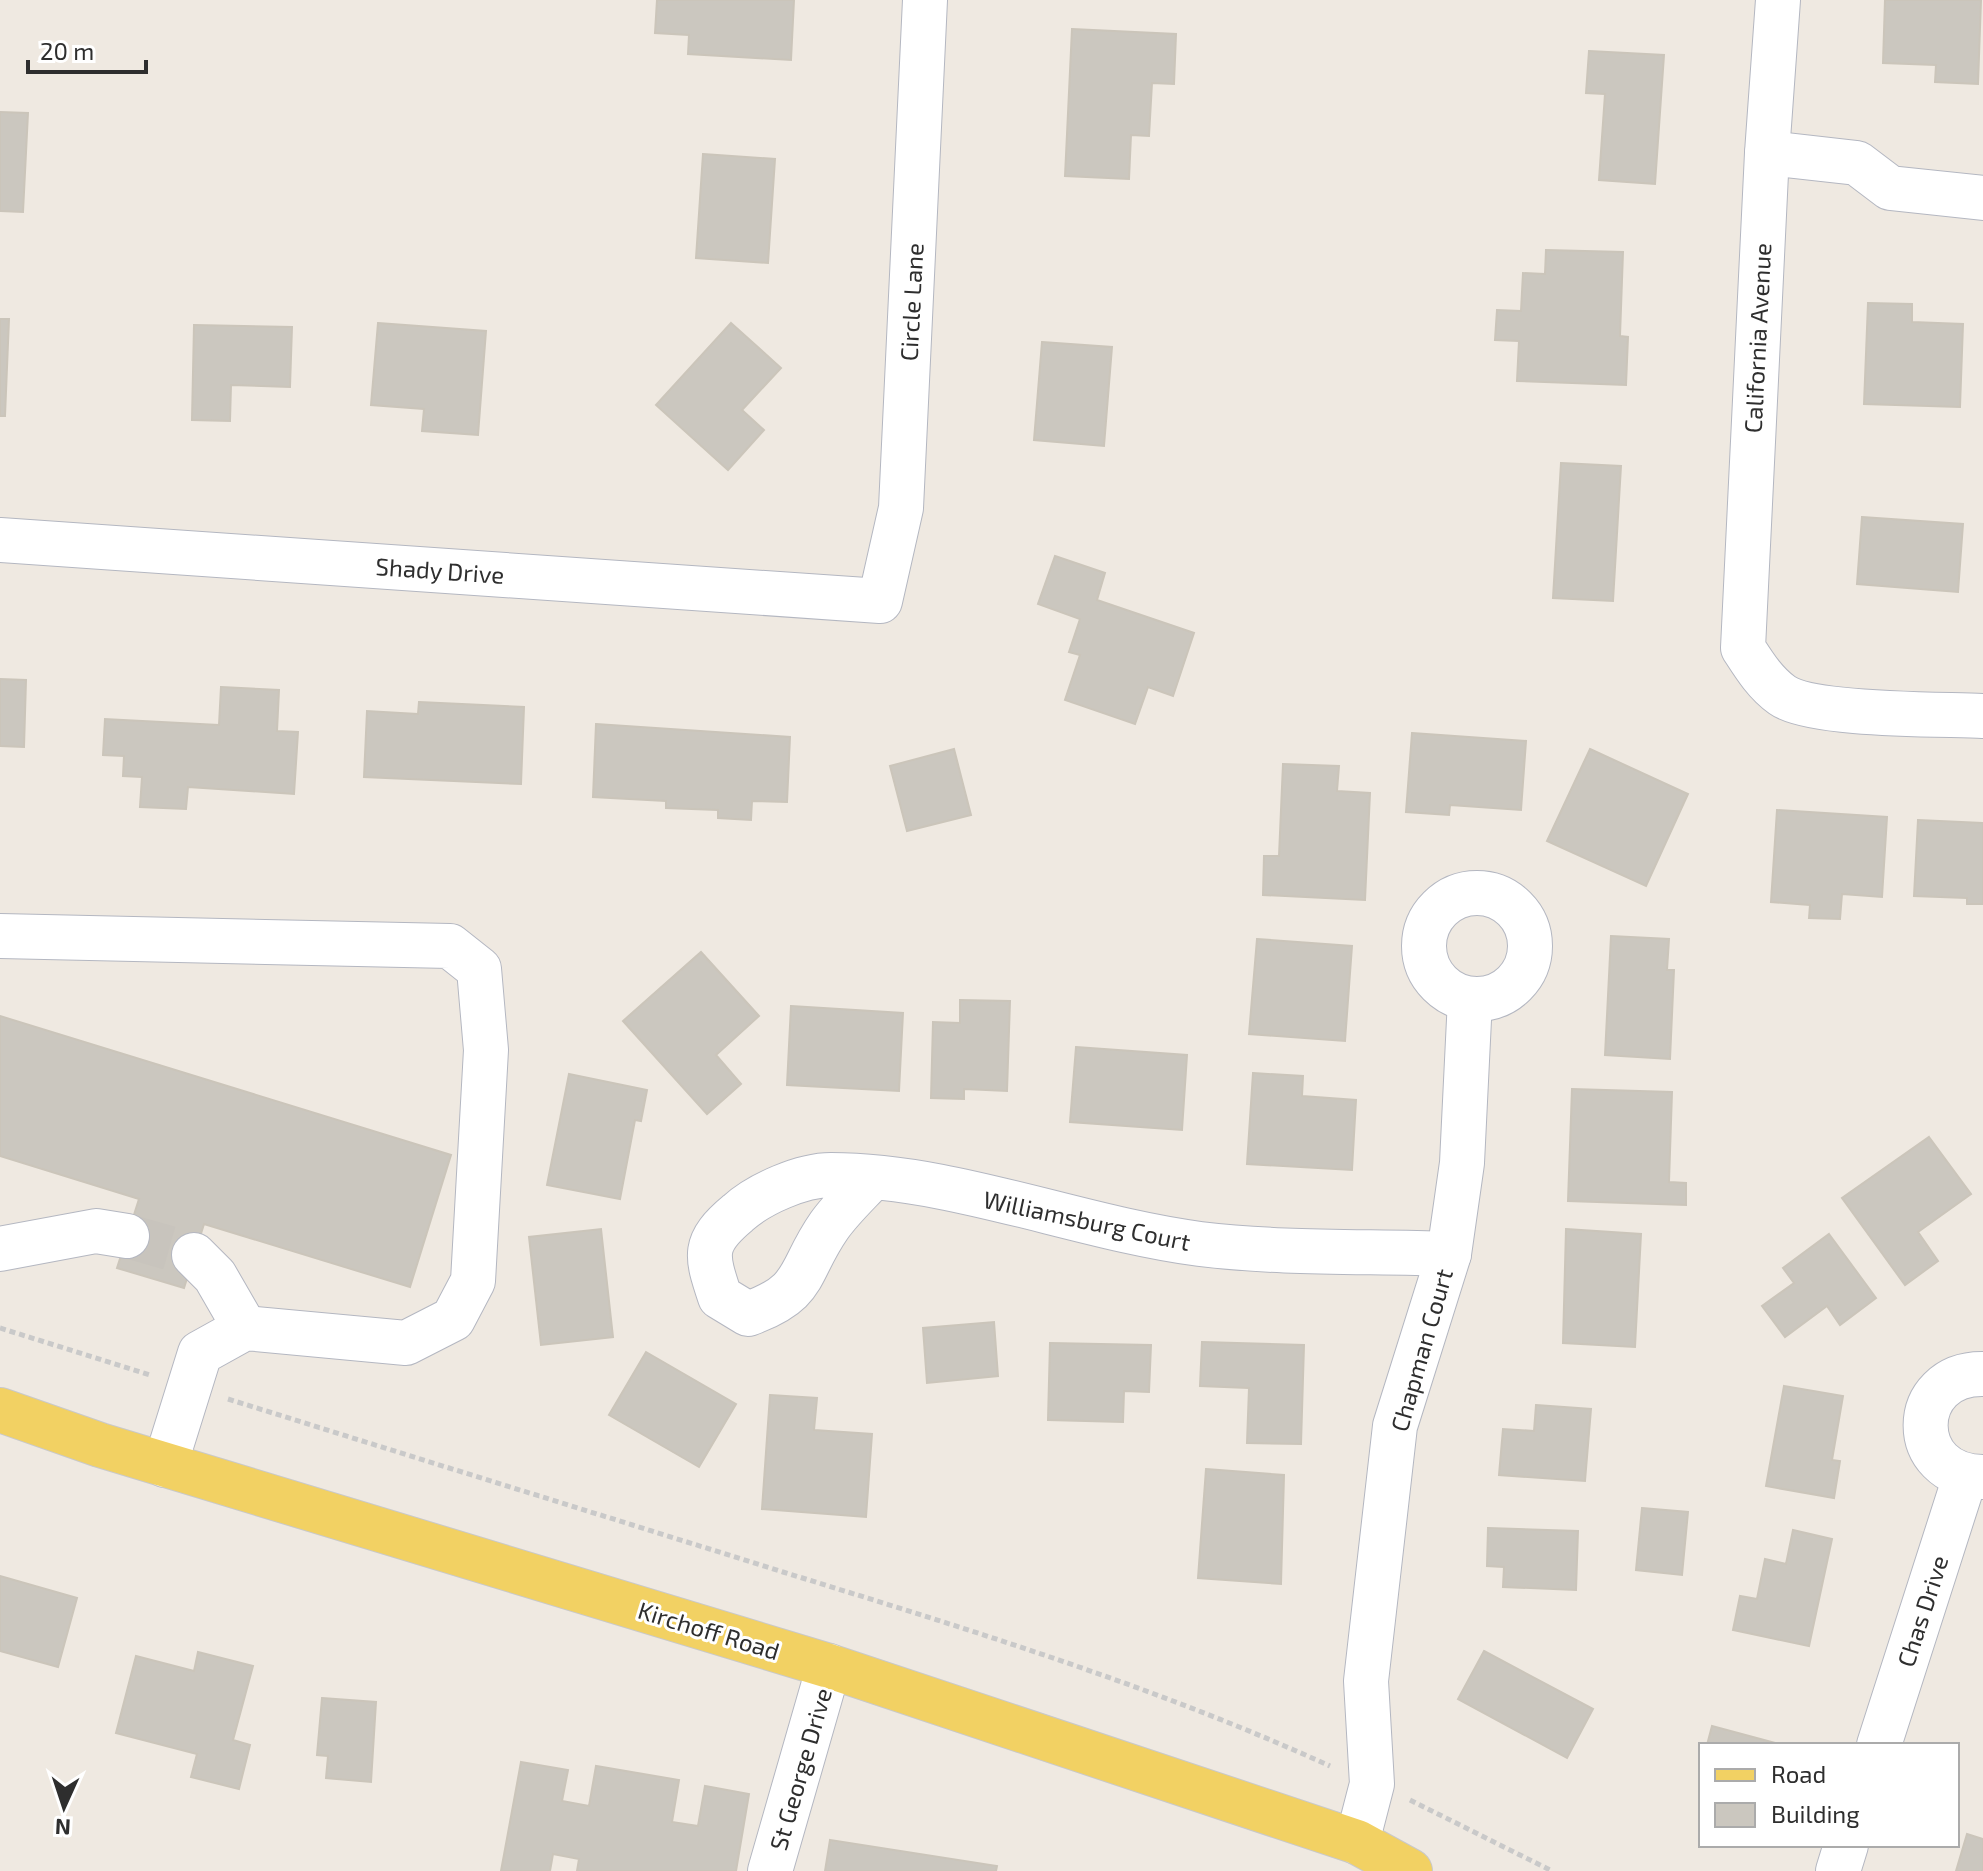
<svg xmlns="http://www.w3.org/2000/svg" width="1983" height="1871" font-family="'Exo 2',sans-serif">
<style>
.building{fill:#cbc7bf;stroke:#cbc5ba;stroke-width:2}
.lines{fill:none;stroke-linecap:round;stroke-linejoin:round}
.minor-tunnel{stroke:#c8c4bd;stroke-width:44;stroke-dasharray:44 22;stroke-linecap:butt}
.minor-casing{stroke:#b4b7c1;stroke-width:46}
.major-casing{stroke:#c9c9c9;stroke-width:46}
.path{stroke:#c9c9c9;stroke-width:5;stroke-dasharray:6 4;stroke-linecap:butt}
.minor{stroke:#fff;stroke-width:44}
.major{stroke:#f2d163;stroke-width:44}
.labels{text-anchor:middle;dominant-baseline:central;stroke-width:6;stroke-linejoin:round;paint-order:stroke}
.street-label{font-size:24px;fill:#2e2e2e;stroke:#fff}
</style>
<rect width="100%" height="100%" fill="#efe9e1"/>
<g class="building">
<polygon points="657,0 794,0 791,60 688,54 689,35 655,33"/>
<polygon points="1885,0 1981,0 1978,84 1935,82 1936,65 1883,63"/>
<polygon points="1072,29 1176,34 1174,84 1152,83 1149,136 1131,135 1129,179 1065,176"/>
<polygon points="1589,51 1664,55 1655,184 1599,180 1605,94 1586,93"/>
<polygon points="0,112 28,113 23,212 0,211"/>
<polygon points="703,154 775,159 768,263 696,258"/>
<polygon points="1546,250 1623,252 1620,336 1628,337 1626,385 1517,381 1519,341 1495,340 1497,310 1521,311 1523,273 1545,274"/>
<polygon points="1868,303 1912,304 1912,322 1963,324 1960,407 1864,404"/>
<polygon points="0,319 9,319 5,416 0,416"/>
<polygon points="378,323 486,331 478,435 422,431 424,409 371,405"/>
<polygon points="731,323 781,368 742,410 764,430 728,470 656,405"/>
<polygon points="194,325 292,327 290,387 231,385 230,421 192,420"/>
<polygon points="1042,342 1112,347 1104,446 1034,440"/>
<polygon points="1561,463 1621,466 1613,601 1553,598"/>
<polygon points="1862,517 1963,524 1958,592 1857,584"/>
<polygon points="1055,556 1105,573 1097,600 1194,633 1173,696 1148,687 1135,724 1065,700 1080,655 1069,652 1080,619 1038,604"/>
<polygon points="0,679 26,680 24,747 0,746"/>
<polygon points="221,687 279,690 277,731 298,732 294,794 188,787 186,809 140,807 142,777 123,776 124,756 103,755 105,719 219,725"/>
<polygon points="419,702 524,707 521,784 364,777 367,711 418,714"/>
<polygon points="596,724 790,737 787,802 752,801 751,820 718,818 718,810 666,808 666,801 593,797"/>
<polygon points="1412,733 1526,741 1521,810 1450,805 1449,815 1406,812"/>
<polygon points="954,749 971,815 907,831 890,766"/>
<polygon points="1590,749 1688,794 1646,886 1547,841"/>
<polygon points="1283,764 1339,766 1337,791 1370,793 1365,900 1263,895 1264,856 1279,856"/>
<polygon points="1777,810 1887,817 1882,897 1842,894 1840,919 1809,918 1810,905 1771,902"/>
<polygon points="1918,820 1983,823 1983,904 1967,904 1967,898 1914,896"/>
<polygon points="1611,936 1669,939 1667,970 1674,970 1670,1059 1605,1055"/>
<polygon points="1257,939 1352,946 1345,1041 1249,1034"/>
<polygon points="701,952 759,1016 716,1055 741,1084 707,1114 623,1021"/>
<polygon points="960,1000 1010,1001 1007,1091 964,1089 964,1099 931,1098 933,1022 960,1023"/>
<polygon points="791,1006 903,1013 899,1091 787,1085"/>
<polygon points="0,1016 451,1155 410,1287 204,1224 184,1288 117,1268 139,1199 0,1156"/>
<polygon points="1076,1047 1187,1055 1182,1130 1070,1122"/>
<polygon points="1253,1073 1303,1076 1302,1096 1356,1100 1352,1170 1247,1164"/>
<polygon points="569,1074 647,1090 641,1121 635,1120 620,1199 547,1185"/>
<polygon points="1572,1089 1672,1092 1669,1182 1686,1183 1686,1205 1568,1201"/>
<polygon points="1929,1137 1971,1194 1918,1232 1938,1261 1905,1285 1842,1198"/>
<polygon points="601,1229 613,1337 541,1345 529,1237"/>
<polygon points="1566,1229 1641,1234 1635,1347 1563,1343"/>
<polygon points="1829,1234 1876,1298 1840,1325 1827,1306 1785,1337 1762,1306 1794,1283 1783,1268"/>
<polygon points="994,1322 998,1376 927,1383 923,1328"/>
<polygon points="1202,1342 1304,1345 1301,1444 1247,1443 1249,1388 1200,1386"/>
<polygon points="1050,1343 1151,1345 1149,1392 1124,1391 1123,1422 1048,1420"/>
<polygon points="646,1352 736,1404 699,1467 609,1415"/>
<polygon points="1784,1386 1843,1396 1832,1460 1840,1461 1834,1498 1766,1486"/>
<polygon points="770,1395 817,1398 814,1430 872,1434 866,1517 762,1509"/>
<polygon points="1536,1405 1591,1409 1585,1481 1499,1475 1503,1429 1534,1431"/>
<polygon points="1206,1469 1284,1475 1281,1584 1198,1578"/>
<polygon points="1642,1508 1688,1512 1682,1575 1636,1570"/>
<polygon points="1488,1528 1578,1531 1576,1590 1503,1587 1504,1567 1487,1566"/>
<polygon points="1793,1530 1832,1539 1809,1646 1733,1630 1740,1596 1757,1599 1765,1559 1786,1564"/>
<polygon points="0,1576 77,1598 58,1667 0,1651"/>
<polygon points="1484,1651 1593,1709 1567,1758 1458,1699"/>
<polygon points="198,1652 253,1666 233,1740 250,1745 239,1789 191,1777 197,1754 116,1733 136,1656 194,1671"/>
<polygon points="322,1698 376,1702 371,1782 326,1778 328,1756 317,1755"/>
<polygon points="1712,1726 1775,1743 1774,1745 1707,1745"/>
<polygon points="521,1762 568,1770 562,1801 589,1806 596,1766 679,1780 672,1822 698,1826 705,1786 749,1794 736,1871 577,1871 579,1859 553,1854 550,1871 501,1871"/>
<polygon points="1967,1834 1983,1839 1983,1871 1956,1871"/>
<polygon points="830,1840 997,1866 996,1871 825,1871"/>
</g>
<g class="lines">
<polyline class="minor-tunnel" points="127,1236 194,1255"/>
<defs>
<g id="minor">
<path d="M1778,0L1767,153L1743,648C1754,665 1765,683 1782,695C1811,716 1942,714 1983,716"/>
<polyline points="1767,153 1857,163 1890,188 1983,198"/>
<polyline points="0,540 880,601 901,508 925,0"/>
<circle cx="1477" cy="946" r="53"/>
<polyline points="0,936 450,946 479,969 486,1050 473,1281 453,1319 406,1343 245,1328 200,1353 165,1465"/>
<path d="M871,1179C857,1194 841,1209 829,1226C797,1272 809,1292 748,1314L720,1297C706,1255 702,1243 738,1213C759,1194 802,1175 831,1175C953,1175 1078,1228 1200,1244C1282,1254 1367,1251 1449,1254"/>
<polyline points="0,1249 96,1231 127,1236"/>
<polyline points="194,1255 215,1276 245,1328"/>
<path d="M1983,1374C1907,1373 1906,1477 1983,1477"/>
<polyline points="1879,1745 1965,1477"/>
<polyline points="1357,1842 1372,1784 1366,1681 1395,1426 1449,1254 1462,1163 1470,999"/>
<polyline points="770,1871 829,1666"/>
<polyline points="1838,1871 1846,1845"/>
</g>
<polyline id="major" points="0,1410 100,1445 829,1666 1357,1842 1410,1871"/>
</defs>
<use href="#minor" class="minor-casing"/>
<use href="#major" class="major-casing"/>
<g class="path">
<polyline points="0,1328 150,1375"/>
<path d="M228,1399C413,1457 598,1514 783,1572C968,1629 1154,1686 1330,1766"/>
<polyline points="1410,1800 1552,1871"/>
</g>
<use href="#minor" class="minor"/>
<use href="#major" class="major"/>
</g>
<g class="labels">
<g class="street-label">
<text transform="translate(911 302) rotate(-87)">Circle Lane</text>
<text transform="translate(1757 338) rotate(-87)">California Avenue</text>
<text transform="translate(440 570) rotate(4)">Shady Drive</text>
<text transform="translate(1087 1220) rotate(12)">Williamsburg Court</text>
<text transform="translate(1421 1350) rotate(-74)">Chapman Court</text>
<text transform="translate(1922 1611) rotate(-72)">Chas Drive</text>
<text transform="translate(709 1630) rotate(17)">Kirchoff Road</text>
<text transform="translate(800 1769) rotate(-74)">St George Drive</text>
</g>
</g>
<rect x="1699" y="1743" width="260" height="104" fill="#ffffff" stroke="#ababab" stroke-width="2"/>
<rect x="1715" y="1769" width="40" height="12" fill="#f2d163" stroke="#ababab" stroke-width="2"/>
<text x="1771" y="1783" font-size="24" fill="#2e2e2e">Road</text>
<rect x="1715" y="1803" width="40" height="24" fill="#cbc7bf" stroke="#ababab" stroke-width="2"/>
<text x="1771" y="1823" font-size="24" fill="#2e2e2e">Building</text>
<g transform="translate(64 1807) rotate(183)" stroke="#ffffff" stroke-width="6" paint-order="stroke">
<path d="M0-6L14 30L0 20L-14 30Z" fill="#2e2e2e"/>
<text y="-12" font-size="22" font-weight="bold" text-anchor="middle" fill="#2e2e2e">N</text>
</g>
<path d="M28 60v12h118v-12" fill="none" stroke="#2e2e2e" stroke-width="4"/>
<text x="40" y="60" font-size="24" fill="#2e2e2e" stroke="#ffffff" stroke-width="6" paint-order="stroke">20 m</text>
</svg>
